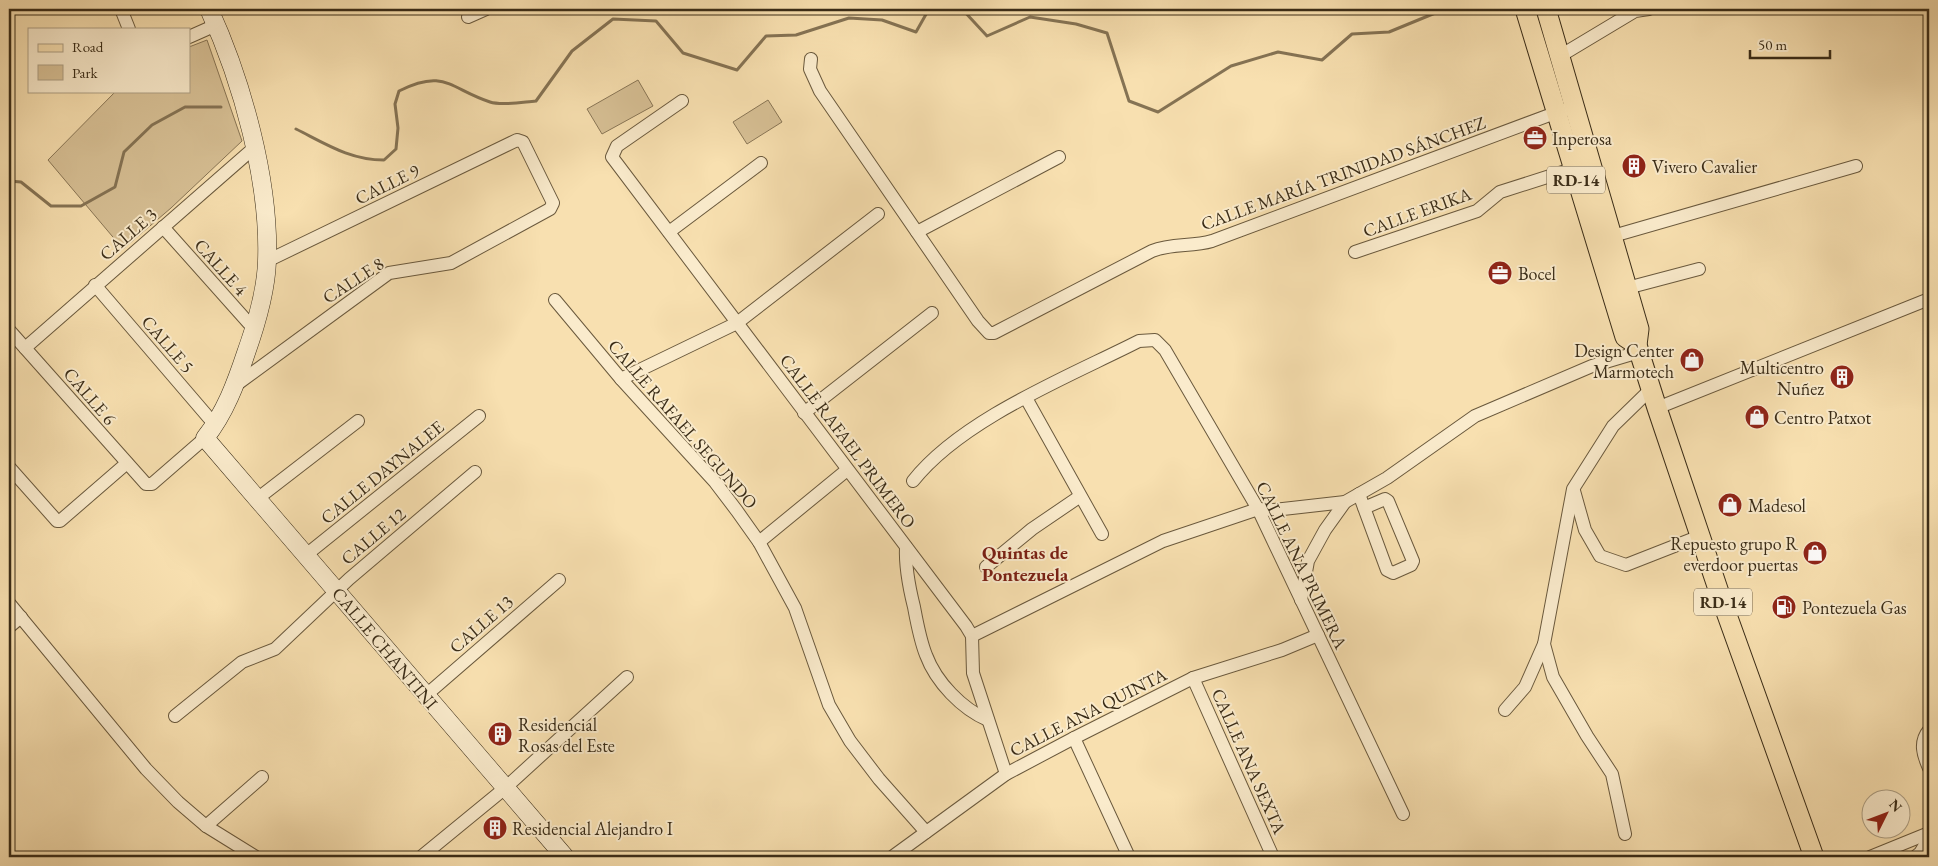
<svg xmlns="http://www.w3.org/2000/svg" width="1938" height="866" font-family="'EB Garamond',serif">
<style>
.green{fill:#d8c196;stroke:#897656}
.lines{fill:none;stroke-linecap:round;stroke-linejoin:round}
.stream{stroke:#857354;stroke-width:3}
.street-casing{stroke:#6a593d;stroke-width:14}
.secondary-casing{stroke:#3a2c17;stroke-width:19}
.primary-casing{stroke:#3a2c17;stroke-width:21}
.street{stroke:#faebcc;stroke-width:12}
.secondary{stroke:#faebcc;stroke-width:18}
.primary{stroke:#f8e0b0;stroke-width:19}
.labels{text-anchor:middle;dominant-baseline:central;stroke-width:4;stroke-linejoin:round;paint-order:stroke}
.shield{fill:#faebcc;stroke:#74654d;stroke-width:1}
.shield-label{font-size:16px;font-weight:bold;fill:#3a2c17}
.poi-label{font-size:18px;fill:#3a2c17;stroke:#faebcc;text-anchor:start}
.street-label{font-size:18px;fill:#3a2c17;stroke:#faebcc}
.neighbourhood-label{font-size:19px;font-weight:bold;fill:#7a1f14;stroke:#faebcc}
</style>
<rect width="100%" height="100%" fill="#f8e0b0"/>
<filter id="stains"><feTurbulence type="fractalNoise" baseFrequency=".004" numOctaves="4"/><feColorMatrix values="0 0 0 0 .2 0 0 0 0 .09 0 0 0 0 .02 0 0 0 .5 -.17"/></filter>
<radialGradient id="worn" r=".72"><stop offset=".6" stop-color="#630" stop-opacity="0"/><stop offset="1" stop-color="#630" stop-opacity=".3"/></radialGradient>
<g class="green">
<polygon points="207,40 242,141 171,208 123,249 48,160 116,91 189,91 189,47"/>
<polygon points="638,80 653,106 602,134 587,109"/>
<polygon points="768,100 782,122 747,144 733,122"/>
</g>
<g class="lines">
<g class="stream">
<polyline points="962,9 987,36 1030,17 1076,24 1107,33 1129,101 1158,112 1231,66 1278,52 1322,60 1352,34 1389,32 1445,9"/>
<path d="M296,129C326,144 350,160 384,160L396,149L398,128L395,104L399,91C445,68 450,89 490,102C502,106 523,102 536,101L572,51L613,19L656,21L683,53L737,70L766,36L796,35L849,18L882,20L916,32L929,9"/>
<polyline points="9,181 21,182 51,206 81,206 115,187 124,152 152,125 185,107 221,107"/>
</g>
<defs>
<g id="street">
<polyline points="121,9 129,29"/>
<polyline points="468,17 486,9"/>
<polyline points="189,37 216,25"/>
<polyline points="1560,56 1635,11 1649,9"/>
<path d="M811,59L810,69L820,91L978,321L989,333H994L1152,251C1172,243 1192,247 1212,241L1563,110"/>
<polyline points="682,101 617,146 612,157 966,626 972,636 973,673 1006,774"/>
<polyline points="163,227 254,329"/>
<polyline points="669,232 761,163"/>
<polyline points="917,232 1059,157"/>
<polyline points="1613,236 1856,166"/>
<polyline points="1355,252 1477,211 1500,192 1572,169"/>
<polyline points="95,285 215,425"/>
<polyline points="1627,288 1699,269"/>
<polyline points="555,300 621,379 715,482 737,511 759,542 795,608 829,705 850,741 879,779 926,832"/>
<polyline points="9,330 146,484 152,484 205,438"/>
<polyline points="25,348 255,147"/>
<polyline points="621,379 737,323 878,214"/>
<polyline points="236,385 389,273 451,263 550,209 553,203 523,142 517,140 267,261"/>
<polyline points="1026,398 1102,534"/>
<polyline points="1657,408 1929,299"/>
<polyline points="804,413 932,313"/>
<polyline points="9,467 57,521 60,521 127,463"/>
<path d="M913,481C962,419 1068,377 1139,341L1155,340L1165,350L1258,509L1403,814"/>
<polyline points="1574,491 1585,530 1600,556 1626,565 1700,536"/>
<polyline points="1359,494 1387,570 1393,573 1411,565 1413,561 1388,501 1385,499 1364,508"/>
<polyline points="257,499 358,421"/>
<polyline points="759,542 847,470"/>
<path d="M906,547C905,568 909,587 914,607C917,623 920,640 926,655C936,682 962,709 988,720"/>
<polyline points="306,555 479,416"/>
<polyline points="986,567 1032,529 1079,497"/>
<polyline points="1301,600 1308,561 1325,530 1345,502"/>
<polyline points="9,603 146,769 178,802 206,826 256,857"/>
<polyline points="9,627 21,617"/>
<polyline points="972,636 1163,541 1258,509 1274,510 1345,502 1387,478 1475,416 1592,366 1639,352"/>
<polyline points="1193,678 1273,857"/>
<polyline points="425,696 559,580"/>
<polyline points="1505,710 1525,687 1544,644"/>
<polyline points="175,716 242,662 275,649 349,579 475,472"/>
<path d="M1929,730C1919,742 1923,755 1929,768"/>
<polyline points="1074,738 1129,857"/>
<polyline points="206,826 262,777"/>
<polyline points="1625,834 1612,774 1587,736 1553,677 1544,644 1573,489 1613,426 1651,389"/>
<polyline points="421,857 504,789 627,677"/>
<polyline points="892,857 1006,774 1074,738 1193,678 1282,650 1318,635"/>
<polyline points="1870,857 1929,833"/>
<polyline points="1915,857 1920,853 1929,838"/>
</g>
<path id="secondary" d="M209,9C242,81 270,181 267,261C266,292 256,325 246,353C236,383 225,413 205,438L565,857"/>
<g id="primary">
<polyline points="1525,9 1625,337 1637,345"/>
<polyline points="1546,9 1639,329 1637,345 1657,408 1722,601 1814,857"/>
</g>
</defs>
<use href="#street" class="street-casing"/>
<use href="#secondary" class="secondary-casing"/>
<use href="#primary" class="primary-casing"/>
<use href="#street" class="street"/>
<use href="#secondary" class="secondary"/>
<use href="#primary" class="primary"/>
</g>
<defs>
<symbol id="office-disc" viewBox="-11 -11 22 22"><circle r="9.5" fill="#8f2418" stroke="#faebcc"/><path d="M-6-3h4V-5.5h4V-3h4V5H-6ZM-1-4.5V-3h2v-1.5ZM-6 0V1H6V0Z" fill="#fff"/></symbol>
<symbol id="building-disc" viewBox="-11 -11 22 22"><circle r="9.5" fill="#8f2418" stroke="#faebcc"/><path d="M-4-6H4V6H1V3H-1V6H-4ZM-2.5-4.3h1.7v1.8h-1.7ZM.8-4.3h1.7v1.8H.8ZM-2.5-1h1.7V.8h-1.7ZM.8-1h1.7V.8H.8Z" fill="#fff"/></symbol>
<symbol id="shop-disc" viewBox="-11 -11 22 22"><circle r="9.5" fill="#8f2418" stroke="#faebcc"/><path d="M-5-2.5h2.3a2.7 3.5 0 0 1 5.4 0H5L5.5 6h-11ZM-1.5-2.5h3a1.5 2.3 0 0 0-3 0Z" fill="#fff"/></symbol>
<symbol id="fuel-disc" viewBox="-11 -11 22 22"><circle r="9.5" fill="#8f2418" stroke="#faebcc"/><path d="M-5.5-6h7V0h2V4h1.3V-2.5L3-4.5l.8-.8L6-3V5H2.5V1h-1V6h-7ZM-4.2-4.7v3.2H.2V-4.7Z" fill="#fff"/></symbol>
</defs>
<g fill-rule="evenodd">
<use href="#office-disc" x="1521" y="124" width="28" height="28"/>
<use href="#building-disc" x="1620" y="152" width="28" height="28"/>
<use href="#office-disc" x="1486" y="259" width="28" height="28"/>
<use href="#shop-disc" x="1678" y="346" width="28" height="28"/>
<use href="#building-disc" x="1828" y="363" width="28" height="28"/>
<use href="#shop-disc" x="1743" y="403" width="28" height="28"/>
<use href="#shop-disc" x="1716" y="491" width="28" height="28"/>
<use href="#shop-disc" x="1801" y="539" width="28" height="28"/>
<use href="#fuel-disc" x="1770" y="593" width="28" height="28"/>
<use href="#building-disc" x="486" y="720" width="28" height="28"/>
<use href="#building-disc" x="481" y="814" width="28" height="28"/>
</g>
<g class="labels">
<g class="shield">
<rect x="1547" y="166.5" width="58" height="27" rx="4"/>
<rect x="1694" y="588.5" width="58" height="27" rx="4"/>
</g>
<g class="shield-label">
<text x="1576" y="180">RD-14</text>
<text x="1723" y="602">RD-14</text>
</g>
<g class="poi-label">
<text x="1552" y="138">Inperosa</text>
<text x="1652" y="166">Vivero Cavalier</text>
<text x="1518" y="273">Bocel</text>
<text x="1674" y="350" text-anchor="end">Design Center<tspan x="1674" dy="21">Marmotech</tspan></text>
<text x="1824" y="367" text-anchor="end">Multicentro<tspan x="1824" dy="21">Nuñez</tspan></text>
<text x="1774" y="417">Centro Patxot</text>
<text x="1748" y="505">Madesol</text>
<text x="1798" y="543" text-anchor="end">Repuesto grupo R<tspan x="1798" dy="21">everdoor puertas</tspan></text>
<text x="1802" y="607">Pontezuela Gas</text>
<text x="518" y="724">Residencial<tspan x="518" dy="21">Rosas del Este</tspan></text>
<text x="512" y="828">Residencial Alejandro I</text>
</g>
<g class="street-label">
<text transform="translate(1343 173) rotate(-20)">CALLE MARÍA TRINIDAD SÁNCHEZ</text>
<text transform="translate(387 184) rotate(-26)">CALLE 9</text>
<text transform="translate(1417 212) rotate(-20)">CALLE ERIKA</text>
<text transform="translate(128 234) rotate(-41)">CALLE 3</text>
<text transform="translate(221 267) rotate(48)">CALLE 4</text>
<text transform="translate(353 280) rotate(-33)">CALLE 8</text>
<text transform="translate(168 344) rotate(49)">CALLE 5</text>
<text transform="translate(90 396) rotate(49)">CALLE 6</text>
<text transform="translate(683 424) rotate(49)">CALLE RAFAEL SEGUNDO</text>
<text transform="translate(848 441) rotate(53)">CALLE RAFAEL PRIMERO</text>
<text transform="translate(382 472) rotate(-39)">CALLE DAYNALEE</text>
<text transform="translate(373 536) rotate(-40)">CALLE 12</text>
<text transform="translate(1302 565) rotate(64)">CALLE ANA PRIMERA</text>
<text transform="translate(481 624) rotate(-41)">CALLE 13</text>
<text transform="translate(385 648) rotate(50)">CALLE CHANTINI</text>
<text transform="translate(1088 712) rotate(-27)">CALLE ANA QUINTA</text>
<text transform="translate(1249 761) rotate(66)">CALLE ANA SEXTA</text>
</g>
<g class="neighbourhood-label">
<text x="1025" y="552">Quintas de<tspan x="1025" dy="22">Pontezuela</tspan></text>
</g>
</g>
<rect width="1938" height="866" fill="none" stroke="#f8e0b0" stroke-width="30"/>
<rect x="10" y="10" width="1918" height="846" fill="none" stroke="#3a2c17" stroke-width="2.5"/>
<rect x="15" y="15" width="1908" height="836" fill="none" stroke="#3a2c17"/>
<rect x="28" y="28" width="162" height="65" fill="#faebcc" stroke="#ad9f84"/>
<rect x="38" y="44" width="25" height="8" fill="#f8e0b0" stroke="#ad9f84"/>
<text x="72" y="52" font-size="15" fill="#3a2c17">Road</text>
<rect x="38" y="65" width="25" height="15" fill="#d8c196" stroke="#ad9f84"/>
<text x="72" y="78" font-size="15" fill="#3a2c17">Park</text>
<g transform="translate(1886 814) rotate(48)"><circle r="24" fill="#faebcc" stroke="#ad9f84"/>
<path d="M0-4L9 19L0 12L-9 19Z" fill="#8f2418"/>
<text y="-8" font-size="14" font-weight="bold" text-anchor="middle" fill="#3a2c17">N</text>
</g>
<path d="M1750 50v8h80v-8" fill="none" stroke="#3a2c17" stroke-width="2.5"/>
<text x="1758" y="50" font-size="15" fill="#3a2c17" stroke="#faebcc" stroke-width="4" paint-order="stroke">50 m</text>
<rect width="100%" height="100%" filter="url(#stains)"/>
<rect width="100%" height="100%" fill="url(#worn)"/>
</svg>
